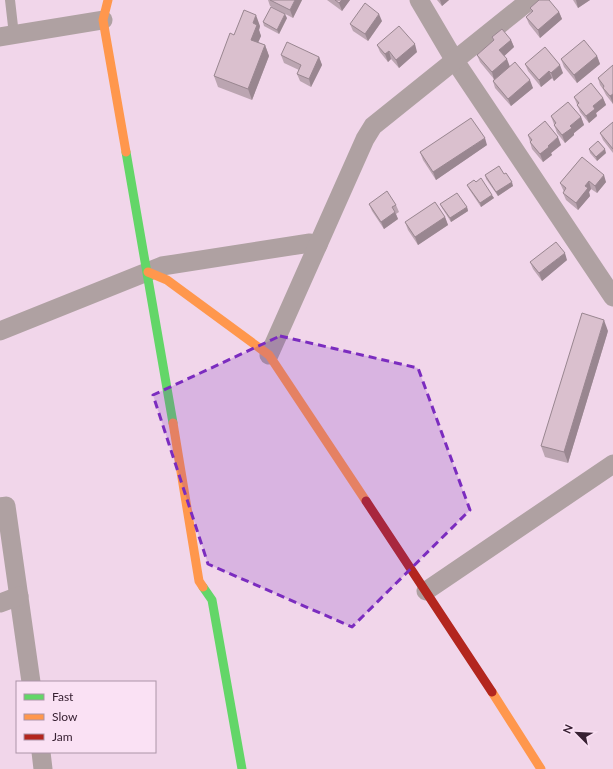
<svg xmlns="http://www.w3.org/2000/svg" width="613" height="769" font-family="Lato,sans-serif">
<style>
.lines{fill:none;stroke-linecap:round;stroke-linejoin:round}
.lane{stroke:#afa1a2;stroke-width:10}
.street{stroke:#afa1a2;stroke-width:19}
.fast{stroke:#63d668;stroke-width:9}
.slow{stroke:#ff974d;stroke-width:9}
.jam{stroke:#b3261e;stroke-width:9}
.wall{fill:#bba5b1}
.shaded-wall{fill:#998690}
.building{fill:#dac0ce;stroke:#998690}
.marked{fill:#7b2cbf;fill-opacity:0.2;stroke:#7b2cbf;stroke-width:3;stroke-dasharray:8 5;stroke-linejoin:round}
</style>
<rect width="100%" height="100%" fill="#f1d6ea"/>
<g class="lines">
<polyline class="lane" points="10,0 14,35"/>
<g class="street">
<polyline points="419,0 455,61 613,297"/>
<polyline points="0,37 103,20"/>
<polyline points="0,331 162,266 310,243 318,245"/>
<polyline points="269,355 365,139 373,126 530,0"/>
<polyline points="0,507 6,506 31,682"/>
<polyline points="426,591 613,464"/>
<polyline points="0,603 19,596"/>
<polyline points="41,752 43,769"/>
</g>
<g class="fast">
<polyline points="126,152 173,423"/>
<polyline points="203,587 212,600 242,769"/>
</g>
<g class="slow">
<polyline points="108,0 103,20 126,152"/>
<polyline points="148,272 167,280 269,355 366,501"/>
<polyline points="173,423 199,581 203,587"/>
<polyline points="492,692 541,769"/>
</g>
<polyline class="jam" points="366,501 492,692"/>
</g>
<g class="wall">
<polygon points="268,0 302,0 293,18 270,6"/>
<polygon points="327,0 350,0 342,11"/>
<polygon points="437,0 449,0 442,6"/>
<polygon points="573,0 590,0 578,8"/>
<polygon points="530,8 559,12 562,19 540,38 529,24 526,17 531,12"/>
<polygon points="287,18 279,34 264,26 263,22"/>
<polygon points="382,21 368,41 353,31 350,24"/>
<polygon points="260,26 259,30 261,36 258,42 265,45 269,56 252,100 218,87 214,76 234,35"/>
<polygon points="492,37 511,40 514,47 504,56 510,67 533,88 511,106 495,88 493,81 494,79 480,62 477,55 493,41"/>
<polygon points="377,45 417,52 399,68 391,59 388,62 380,52"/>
<polygon points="281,55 319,57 322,65 311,87 300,81 297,74 299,70 284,63"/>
<polygon points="597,56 600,64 577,83 564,67 561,59"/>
<polygon points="525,64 563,73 554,81 552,78 541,87 528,71"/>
<polygon points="613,65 613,104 606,95 603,89 600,85 598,78"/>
<polygon points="574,97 603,98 606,105 596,113 597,116 589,123 580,112"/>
<polygon points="551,116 581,117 584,125 574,133 574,135 565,143 557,133"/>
<polygon points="613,122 613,153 603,140 600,133"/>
<polygon points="528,135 561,145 551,153 552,155 543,162 532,149"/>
<polygon points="487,145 436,180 423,160 420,152"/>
<polygon points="589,149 606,153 597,161 590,153"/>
<polygon points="582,157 606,182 597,193 591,189 589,192 590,196 578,210 566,200 563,193 564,192 560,183"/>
<polygon points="504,174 513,186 498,196 486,179 485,175"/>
<polygon points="476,182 494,198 481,207 469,189 467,185"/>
<polygon points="369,204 396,205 399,212 396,214 398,219 384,229 372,211"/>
<polygon points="440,204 467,207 468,211 451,222 442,208"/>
<polygon points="445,217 448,225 418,245 408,230 405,222"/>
<polygon points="567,260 542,281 533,269 530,262"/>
<polygon points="608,331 568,463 545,457 541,446"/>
</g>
<g class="shaded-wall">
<polygon points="295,0 302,0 293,18 290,10"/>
<polygon points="342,0 350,0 342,11 339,3"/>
<polygon points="440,0 449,0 442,6"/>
<polygon points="576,0 590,0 578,8"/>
<polygon points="559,12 562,19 540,38 538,30"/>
<polygon points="285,14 287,18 279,34 277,30"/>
<polygon points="379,14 382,21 368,41 365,34"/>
<polygon points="256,15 260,26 259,30 261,36 255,50 251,40 253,23"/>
<polygon points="511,40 514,47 502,58 499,50"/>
<polygon points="415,44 417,52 399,68 396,60"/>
<polygon points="265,45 269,56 252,100 248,89"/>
<polygon points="389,51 391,59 388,62 385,54"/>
<polygon points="597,56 600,64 577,83 574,75"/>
<polygon points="319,57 322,65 311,87 309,79"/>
<polygon points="507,59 510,67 494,80 492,72"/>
<polygon points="560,65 563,73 554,81 551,73"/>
<polygon points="549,71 552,78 541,87 539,80"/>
<polygon points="530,80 533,88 511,106 508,99"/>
<polygon points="613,94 613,104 610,96"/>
<polygon points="603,98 606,105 596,113 597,116 589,123 586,116 593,106"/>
<polygon points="581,117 584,125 574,133 574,135 565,143 562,135 570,126"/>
<polygon points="558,137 561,145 551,153 552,155 543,162 540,154 548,146"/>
<polygon points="485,138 487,145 436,180 433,172"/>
<polygon points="605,149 606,153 597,161 596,157"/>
<polygon points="604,175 606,182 597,193 595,186"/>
<polygon points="589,181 591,189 589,192 590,196 578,210 576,203 585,186"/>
<polygon points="512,182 513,186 498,196 496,192"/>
<polygon points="492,195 494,198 481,207 480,203"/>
<polygon points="467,207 468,211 451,222 450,218"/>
<polygon points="395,212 398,219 384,229 381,222"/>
<polygon points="445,217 448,225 418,245 415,237"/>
<polygon points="565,253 567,260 542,281 539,273"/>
<polygon points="604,320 608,331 568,463 564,452"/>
</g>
<g class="building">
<polygon points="270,0 295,0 290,10"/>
<polygon points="335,0 342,0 339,3"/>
<polygon points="539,0 549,0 559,12 538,30 526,17 533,11 530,8"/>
<polygon points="365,3 379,14 365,34 350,24"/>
<polygon points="271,7 285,14 277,30 263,22"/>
<polygon points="244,10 256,15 253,23 257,25 251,40 265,45 248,89 214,76 230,33 234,35"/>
<polygon points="399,26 415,44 396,60 389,51 385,54 377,45"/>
<polygon points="502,29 511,40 499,50 507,59 492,72 477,55 494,40 492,37"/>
<polygon points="584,40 597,56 574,75 561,59"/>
<polygon points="287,42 319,57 309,79 297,74 301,65 281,55"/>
<polygon points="545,47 560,65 551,73 549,71 539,80 525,64"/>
<polygon points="515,62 530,80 508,99 493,81"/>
<polygon points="613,65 613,94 610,96 603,88 604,86 598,78"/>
<polygon points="591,83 603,98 593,106 595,109 586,116 577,105 579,103 574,97"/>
<polygon points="568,102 581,117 570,126 572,128 562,135 554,125 556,123 551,116"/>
<polygon points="471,118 485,138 433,172 420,152"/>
<polygon points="545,121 558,137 548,146 549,147 540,154 530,142 532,140 528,135"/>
<polygon points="613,122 613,149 600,133"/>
<polygon points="598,141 605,149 596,157 589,149"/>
<polygon points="582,157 604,175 595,186 589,181 585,186 588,188 576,203 563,193 566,188 560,183"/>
<polygon points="499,166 504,174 506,173 512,182 496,192 485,175"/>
<polygon points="481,178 492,195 480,203 467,185 474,180 476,182"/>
<polygon points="387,191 396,205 392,207 395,212 381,222 369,204"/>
<polygon points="457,193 467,207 450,218 440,204"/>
<polygon points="435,202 445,217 415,237 405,222"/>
<polygon points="556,242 565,253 539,273 530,262"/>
<polygon points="582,313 604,320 564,452 541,446"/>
</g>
<path class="marked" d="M280,336L418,368L470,510L352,627L208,564L153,395Z"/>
<rect x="16" y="681" width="140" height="72" fill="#fae1f4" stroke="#ac94a7"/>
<rect x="24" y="694" width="20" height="6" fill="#63d668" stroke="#ac94a7"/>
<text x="52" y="701" font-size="12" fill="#382133">Fast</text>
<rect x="24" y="714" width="20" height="6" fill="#ff974d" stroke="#ac94a7"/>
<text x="52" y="721" font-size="12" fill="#382133">Slow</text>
<rect x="24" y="734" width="20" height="6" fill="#b3261e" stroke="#ac94a7"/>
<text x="52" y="741" font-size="12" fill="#382133">Jam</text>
<g transform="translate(577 733) rotate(294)" stroke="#fae1f4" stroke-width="3" paint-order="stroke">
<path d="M0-3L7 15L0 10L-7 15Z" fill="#382133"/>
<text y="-6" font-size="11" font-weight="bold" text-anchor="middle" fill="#382133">N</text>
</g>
</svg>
